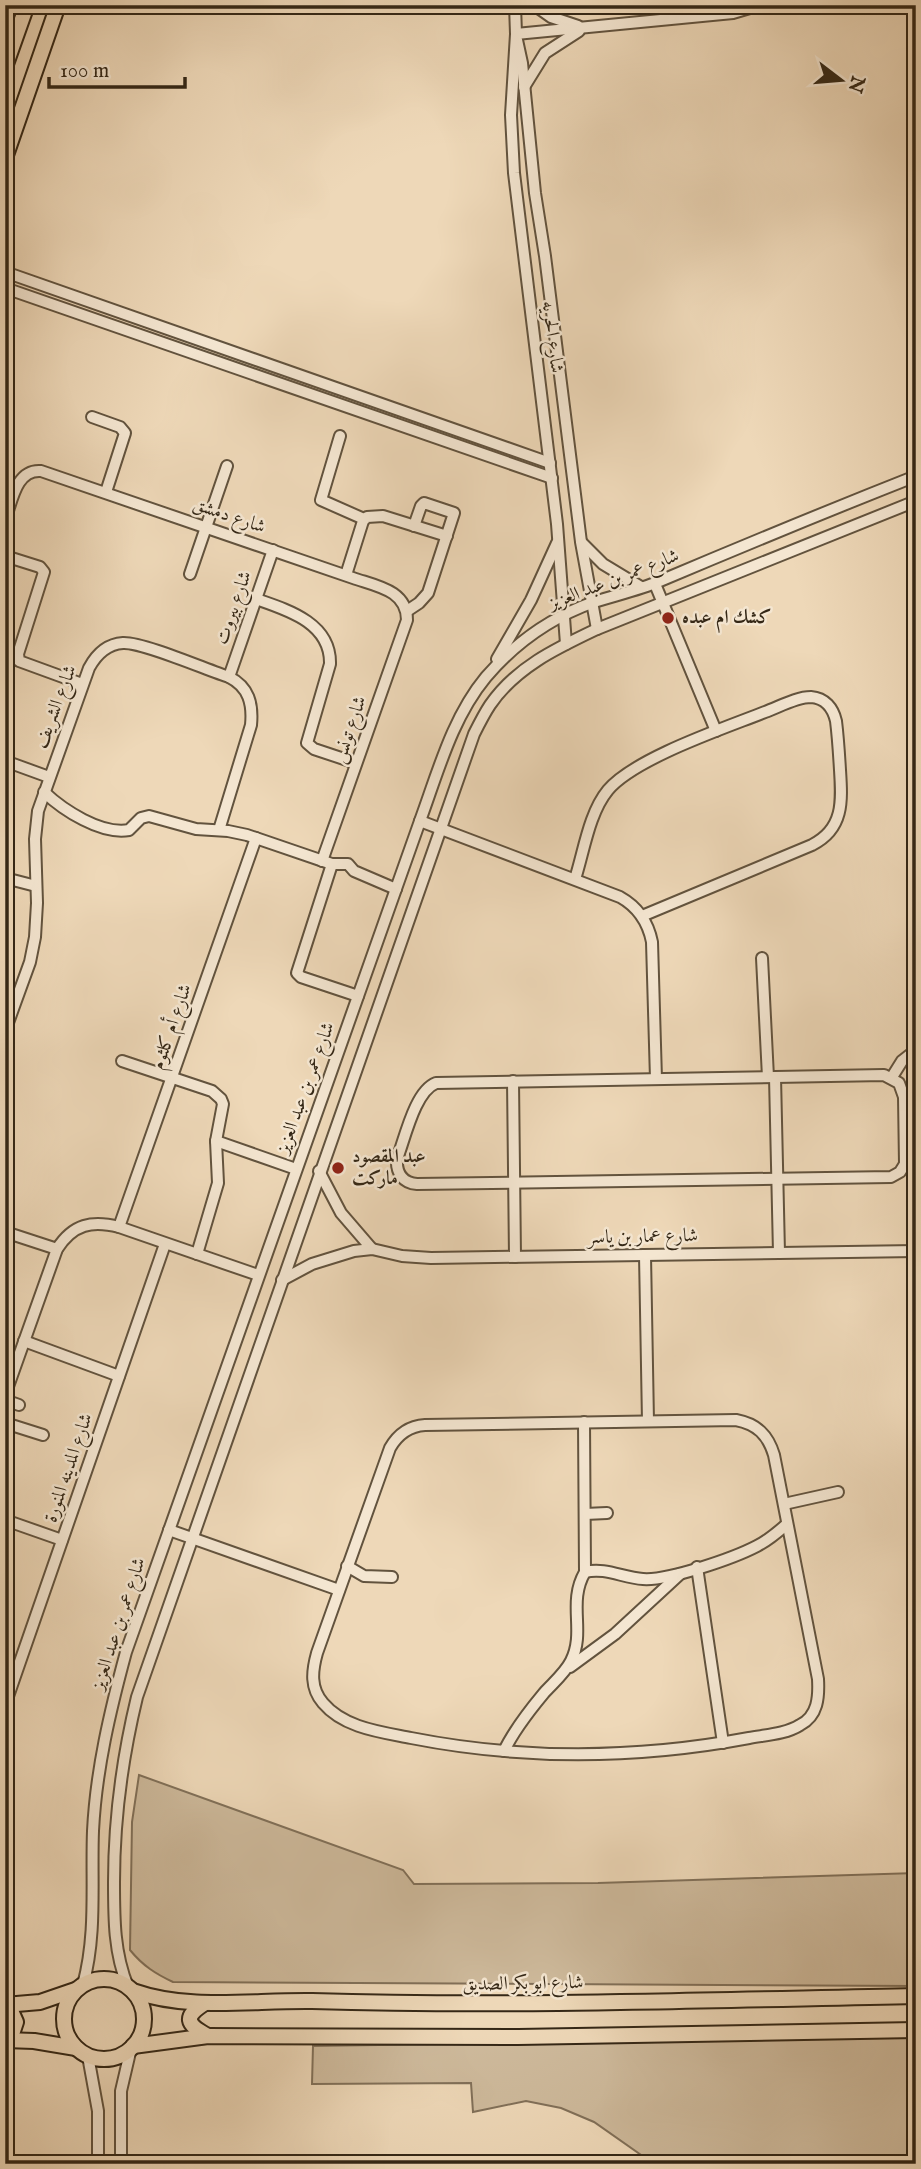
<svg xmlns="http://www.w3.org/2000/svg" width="921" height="2169" font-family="'IM FELL English',Amiri,serif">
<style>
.green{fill:#ceba9c;stroke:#817059;stroke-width:2}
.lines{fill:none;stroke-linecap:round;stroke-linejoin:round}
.minor-casing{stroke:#62533e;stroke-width:14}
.major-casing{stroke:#342716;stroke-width:18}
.minor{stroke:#f4e6d1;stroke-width:10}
.major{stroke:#eed8b8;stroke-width:14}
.poi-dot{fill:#8f2418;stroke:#f4e6d1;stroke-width:2.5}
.labels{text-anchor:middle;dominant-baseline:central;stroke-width:5;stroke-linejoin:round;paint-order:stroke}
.street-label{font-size:19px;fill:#342716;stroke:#f4e6d1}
.poi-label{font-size:19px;font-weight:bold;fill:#342716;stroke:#f4e6d1;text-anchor:start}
</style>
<rect width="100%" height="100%" fill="#eed8b8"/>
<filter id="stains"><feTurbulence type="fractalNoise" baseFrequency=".00286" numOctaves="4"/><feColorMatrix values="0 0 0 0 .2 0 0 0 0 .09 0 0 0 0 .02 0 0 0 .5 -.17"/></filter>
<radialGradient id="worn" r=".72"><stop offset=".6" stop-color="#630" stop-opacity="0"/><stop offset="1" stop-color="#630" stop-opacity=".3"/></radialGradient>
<g class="green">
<path d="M139,1775L403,1870L414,1884L598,1883L916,1873V1986L173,1982C156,1974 143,1966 130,1950L132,1822Z"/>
<polygon points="916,2037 916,2164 654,2164 594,2122 561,2108 526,2101 473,2112 471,2083 312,2084 313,2046"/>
</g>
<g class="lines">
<defs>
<g id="minor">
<polyline points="515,5 516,34 511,115 514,173 557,524 566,644"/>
<polyline points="534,5 551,17 578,26"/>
<polyline points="516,34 733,13 760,5"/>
<polyline points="517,40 522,63 535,193 545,256 581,542 597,629"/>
<polyline points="524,87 545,53 579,31"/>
<polyline points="5,272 550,463"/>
<polyline points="5,288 552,478"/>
<polyline points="92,417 120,427 125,433 106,492"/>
<polyline points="340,436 321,500 364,519"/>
<path d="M5,520C12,501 16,469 41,471L353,578C376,586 407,590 407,620L322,861"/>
<polyline points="582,543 603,564 641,587"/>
<polyline points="5,556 40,567 44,572 18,654 19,661 82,684"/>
<polyline points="190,574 227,466"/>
<polyline points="346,575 363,521 367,517 383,516 447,536"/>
<polyline points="655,584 716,731"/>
<path d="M256,599C288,610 331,623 330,664L307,743L314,749L356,763"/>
<polyline points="407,611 419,603 428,593 454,513 424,503 421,506 414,526"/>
<polyline points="497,659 531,600 557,543"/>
<polyline points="229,677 273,550"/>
<polyline points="5,761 49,777"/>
<path d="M44,792C63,810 101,835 129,830L141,818L149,816L196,829L228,831L247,835L332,864H348L354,871L396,889"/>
<path d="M420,821L620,897C638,907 648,922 652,942L656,1079"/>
<polyline points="332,864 297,973 301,977 358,996"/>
<polyline points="5,878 36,886"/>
<path d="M575,879C584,851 589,813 608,790C635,758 725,728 765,712C779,707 796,697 811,697C825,698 833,708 836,721C838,737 839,753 840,770C842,801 844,829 812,845L642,916"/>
<polyline points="762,958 768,1077"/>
<path d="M5,1031L30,962L35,937L37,903L35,839L38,811L89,668C96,655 107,644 123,643C143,642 207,670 229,677C249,687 253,704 251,725L219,830"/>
<polyline points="122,1061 212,1091 221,1099 223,1104 216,1141 218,1183 197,1254"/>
<path d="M884,1075L899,1083L904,1097L905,1164L900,1172L891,1177L417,1184C403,1183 396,1173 397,1159C405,1138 415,1091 436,1083Z"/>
<polyline points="775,1077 779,1253"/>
<polyline points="892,1077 902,1061 916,1050"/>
<polyline points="513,1081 515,1257"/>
<polyline points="216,1141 296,1169"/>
<polyline points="319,1171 341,1213 372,1249"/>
<polyline points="119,1227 256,838"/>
<polyline points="5,1232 57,1249"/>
<polyline points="645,1255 648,1421"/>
<polyline points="282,1280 312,1264 354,1251 372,1249 402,1256 431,1258 916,1251"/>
<polyline points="24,1341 119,1376"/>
<path d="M5,1395L57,1249C73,1224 92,1220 119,1227L258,1275"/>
<polyline points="5,1400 19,1405"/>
<path d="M736,1420C757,1424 768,1435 774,1455L818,1679C819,1697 818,1716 800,1725C786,1734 765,1735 749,1738C637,1759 523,1760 411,1738C381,1732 344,1728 323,1703C310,1688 312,1671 317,1653L390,1448C398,1434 409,1426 425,1425Z"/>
<polyline points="5,1423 43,1435"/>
<polyline points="784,1504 838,1492"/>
<polyline points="585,1514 607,1513"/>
<polyline points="5,1520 62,1540"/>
<polyline points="169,1530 339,1590"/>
<polyline points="347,1566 364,1576 392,1577"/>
<polyline points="697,1567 723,1743"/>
<path d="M585,1572C606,1567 623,1578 643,1579C668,1581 734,1558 757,1546C769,1540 778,1532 787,1524"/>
<polyline points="570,1667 615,1634 680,1574"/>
<polyline points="5,1705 165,1244"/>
<path d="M504,1751C514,1730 529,1711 544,1693C553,1683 565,1673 571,1661C586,1631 567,1603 585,1572L584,1422"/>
<path d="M83,1985C97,1934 91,1882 93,1831C96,1770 110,1711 126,1652L420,821C438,772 452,718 486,677C515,643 552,617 594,602C616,595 639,590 660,581C745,545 830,510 916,476"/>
<path d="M128,1987C114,1953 114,1919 114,1882C114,1819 122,1759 137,1697L474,734C479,724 484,714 490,705C516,667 557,648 597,629L916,501"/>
<polyline points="88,2056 98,2111 98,2164"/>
<polyline points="121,2164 121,2091 131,2048"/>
</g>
<g id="major">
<polyline points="5,67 27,5"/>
<polyline points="5,158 58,5"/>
<circle cx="104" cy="2019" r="40"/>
<path d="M133,1991C190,2011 252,2000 312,2001C513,2007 715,2000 916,1996"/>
<path d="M205,2003C183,2017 186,2024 208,2036"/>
<polyline points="5,2005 40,2002 75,1990"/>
<polyline points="5,2008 12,2013 16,2022 13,2031 5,2036"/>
<polyline points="5,2040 34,2041 76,2048"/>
<polyline points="133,2046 208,2036 518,2037 916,2030"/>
</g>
</defs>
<use href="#minor" class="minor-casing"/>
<use href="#major" class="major-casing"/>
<use href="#minor" class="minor"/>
<use href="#major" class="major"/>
</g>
<g class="poi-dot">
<circle cx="668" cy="618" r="7"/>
<circle cx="338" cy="1168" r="7"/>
</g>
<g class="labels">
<g class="street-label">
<text transform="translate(552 337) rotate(83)">شارع الحريه</text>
<text transform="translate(229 516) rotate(19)">شارع دمشق</text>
<text transform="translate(614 580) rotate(-21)">شارع عمر بن عبد العزيز</text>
<text transform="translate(234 608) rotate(-71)">شارع بيروت</text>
<text transform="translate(56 707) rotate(-69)">شارع الشريف</text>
<text transform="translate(350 730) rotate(-71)">شارع تونس</text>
<text transform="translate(172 1027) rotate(-71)">شارع أم كلثوم</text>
<text transform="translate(306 1088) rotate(-70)">شارع عمر بن عبد العزيز</text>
<text transform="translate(643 1237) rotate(-1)">شارع عمار بن ياسر</text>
<text transform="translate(69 1468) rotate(-71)">شارع المدينه المنورة</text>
<text transform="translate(119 1624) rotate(-72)">شارع عمر بن عبد العزيز</text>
<text transform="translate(523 1984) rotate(-1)">شارع ابو بكر الصديق</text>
</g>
<g class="poi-label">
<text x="682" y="618">كشك ام عبده</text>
<text x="352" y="1157">عبد المقصود<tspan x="352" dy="22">ماركت</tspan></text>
</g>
</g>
<rect width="921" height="2169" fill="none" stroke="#eed8b8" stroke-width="28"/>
<rect x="7" y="7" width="907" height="2155" fill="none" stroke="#342716" stroke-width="3.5"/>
<rect x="14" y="14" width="893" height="2141" fill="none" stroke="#342716" stroke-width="2"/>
<g transform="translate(841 80) rotate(106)" stroke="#f4e6d1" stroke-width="5" paint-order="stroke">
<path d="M0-5L12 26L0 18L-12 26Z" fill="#342716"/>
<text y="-10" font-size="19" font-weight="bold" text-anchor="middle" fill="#342716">N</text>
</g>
<path d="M49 77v10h136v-10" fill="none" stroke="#342716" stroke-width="3.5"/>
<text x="60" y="77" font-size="21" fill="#342716" stroke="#f4e6d1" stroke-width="5" paint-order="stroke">100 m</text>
<rect width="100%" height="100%" filter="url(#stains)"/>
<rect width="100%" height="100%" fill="url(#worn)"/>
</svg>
